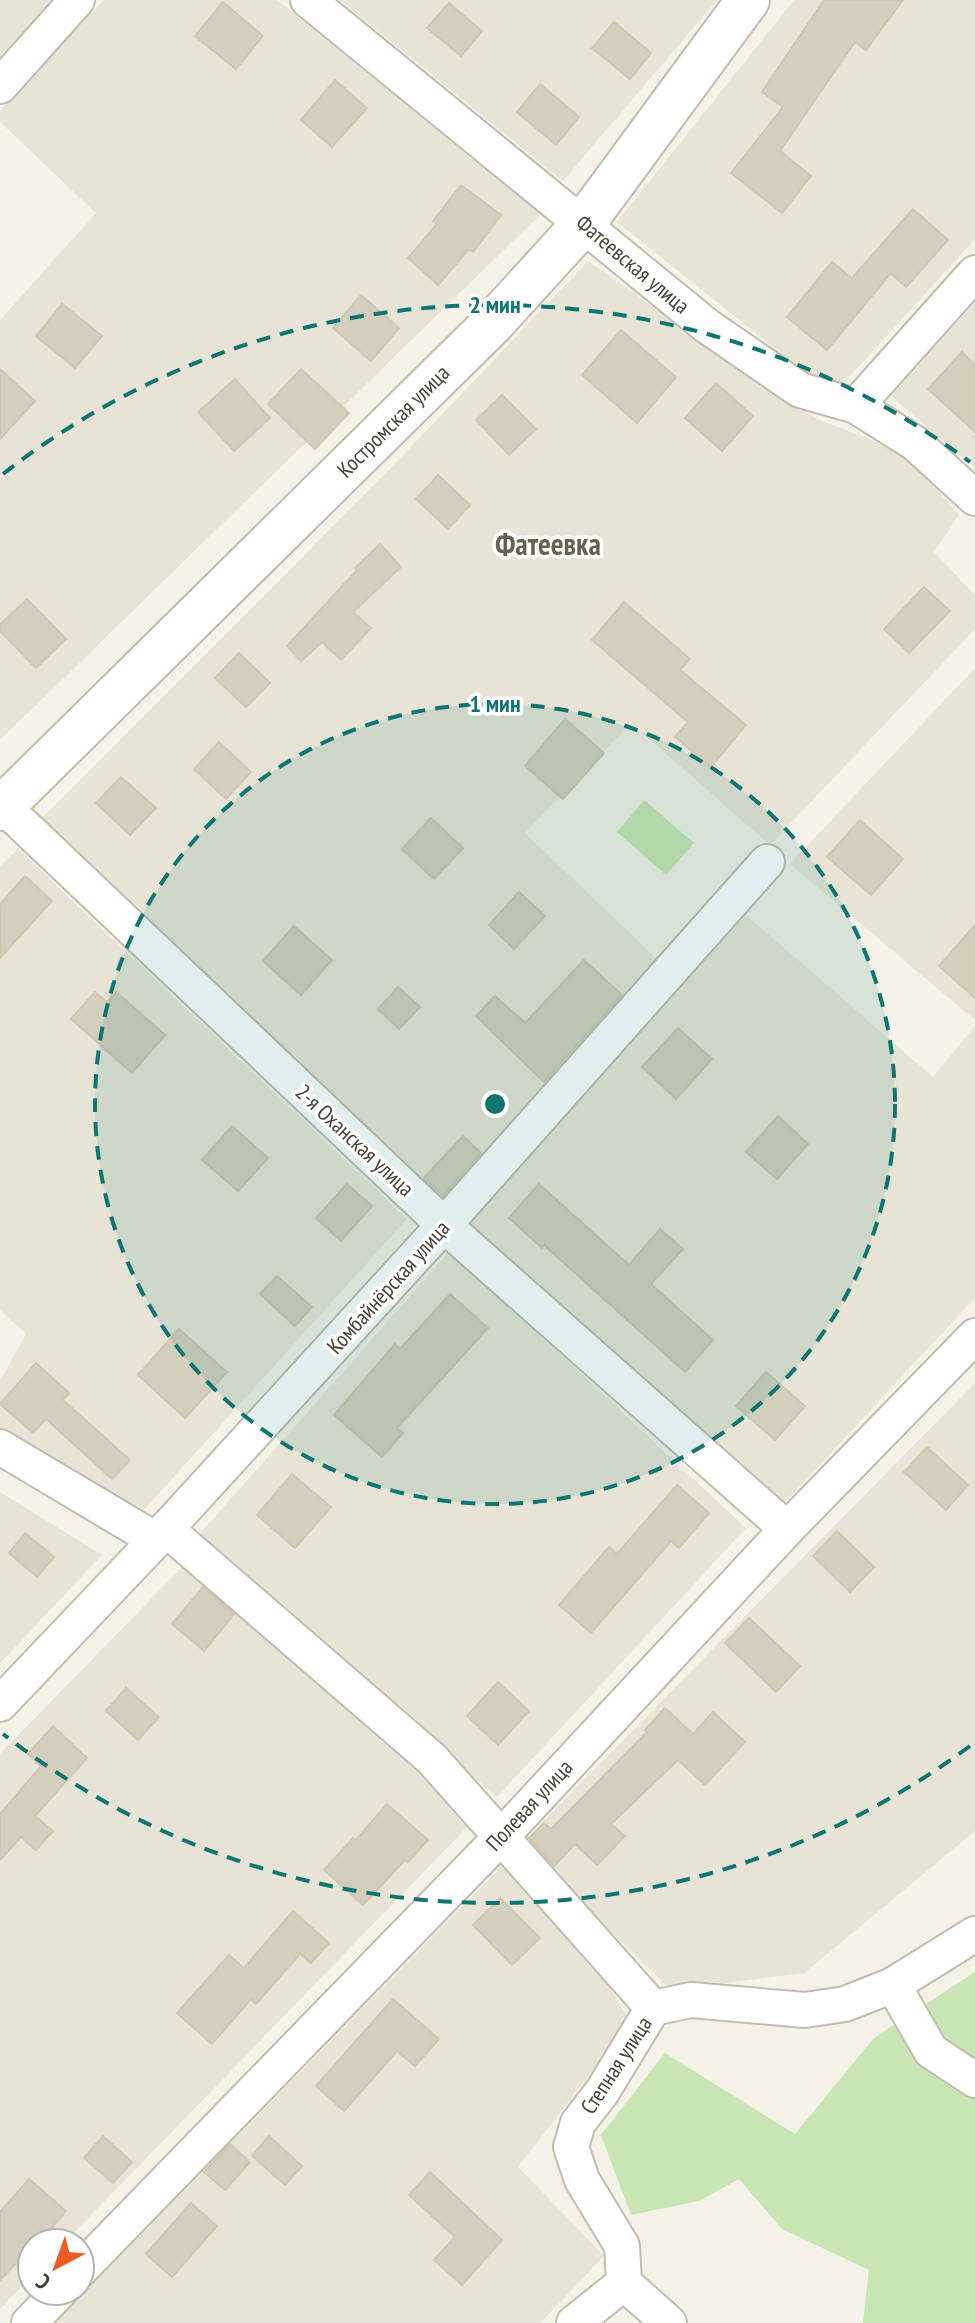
<svg xmlns="http://www.w3.org/2000/svg" width="975" height="2323" font-family="'PT Sans Narrow',sans-serif">
<style>
.residential{fill:#e7e4d7}
.green{fill:#c9e5b3}
.building{fill:#d4cebe;stroke:#cfc7b2;stroke-width:2}
.lines{fill:none;stroke-linecap:round;stroke-linejoin:round}
.minor-casing{stroke:#c1bdae;stroke-width:38}
.tertiary-casing{stroke:#c1bdae;stroke-width:46}
.minor{stroke:#fff;stroke-width:34}
.tertiary{stroke:#fff;stroke-width:42}
.ring{fill:none;stroke:#0f766e;stroke-width:4;stroke-dasharray:14 10}
.labels{text-anchor:middle;dominant-baseline:central;stroke-width:7;stroke-linejoin:round;paint-order:stroke}
.street-label{font-size:22px;fill:#464237;stroke:#fff}
.district-label{font-size:30px;font-weight:bold;fill:#69614f;stroke:#fff}
.centre{fill:#0f766e;stroke:#fff;stroke-width:4}
.ring-label{font-size:24px;text-anchor:middle;font-weight:bold;fill:#0f766e;stroke:#fff;stroke-width:7;stroke-linejoin:round;paint-order:stroke}
</style>
<rect width="100%" height="100%" fill="#f3f1e8"/>
<g class="residential">
<polygon points="0,0 54,0 0,63"/>
<polygon points="104,0 277,0 541,214 0,740 0,320 96,213 0,122 0,111"/>
<polygon points="340,0 717,0 563,181"/>
<polygon points="794,0 975,0 975,239 842,385 808,375 617,222"/>
<polygon points="588,261 749,374 817,419 903,452 959,515 934,552 975,595 975,629 770,845 631,723 525,833 660,962 443,1204 38,822 390,469"/>
<polygon points="975,303 975,468 891,396"/>
<polygon points="975,668 975,1020 790,864"/>
<polygon points="18,849 407,1219 143,1511 0,1427 0,1381 26,1334 0,1310 0,866"/>
<polygon points="746,915 933,1077 975,1026 975,1298 785,1502 466,1221"/>
<polygon points="450,1251 746,1528 497,1797 198,1536"/>
<polygon points="975,1383 975,1831 804,1973 671,1990 521,1844"/>
<polygon points="0,1492 102,1555 0,1663"/>
<polygon points="187,1562 371,1722 472,1822 64,2243 32,2243 32,2276 0,2309 0,1754"/>
<polygon points="507,1861 590,1955 630,2022 518,2167 604,2256 540,2323 54,2323"/>
</g>
<g class="green">
<polygon points="644,800 694,843 666,875 617,832"/>
<polygon points="975,1972 975,2323 863,2323 869,2270 782,2229 739,2179 699,2201 631,2215 601,2135 665,2053 795,2134 874,2038"/>
</g>
<g class="building">
<polygon points="824,0 903,0 866,50 855,42 780,151 811,176 782,213 731,173 783,107 762,92"/>
<polygon points="223,2 263,36 236,69 195,36"/>
<polygon points="449,3 482,31 461,56 427,28"/>
<polygon points="614,22 651,53 630,79 592,48"/>
<polygon points="335,80 367,108 332,147 301,120"/>
<polygon points="540,84 579,117 556,145 517,112"/>
<polygon points="461,185 501,215 473,252 469,249 438,285 408,258 437,224 433,221"/>
<polygon points="913,209 948,240 906,287 891,273 827,350 787,317 832,262 852,278"/>
<polygon points="361,295 399,328 371,361 333,328"/>
<polygon points="62,304 102,336 75,368 36,336"/>
<polygon points="621,330 676,377 637,423 582,375"/>
<polygon points="962,352 975,365 975,432 928,389"/>
<polygon points="0,369 35,401 0,439"/>
<polygon points="301,369 349,413 315,449 268,404"/>
<polygon points="235,379 270,418 234,451 198,412"/>
<polygon points="716,383 753,416 722,451 685,418"/>
<polygon points="502,395 536,429 509,455 476,420"/>
<polygon points="438,475 470,505 448,529 416,499"/>
<polygon points="380,544 401,567 353,612 371,628 341,660 322,642 301,661 287,646 357,570 355,568"/>
<polygon points="924,587 950,611 909,653 884,629"/>
<polygon points="27,599 66,639 36,668 0,631 0,625"/>
<polygon points="624,602 690,659 680,670 746,725 711,767 675,737 688,722 592,640"/>
<polygon points="239,653 270,683 246,707 215,678"/>
<polygon points="565,719 604,753 563,799 525,766"/>
<polygon points="219,742 251,772 226,799 194,769"/>
<polygon points="121,777 156,808 130,835 96,803"/>
<polygon points="431,818 463,848 434,879 402,849"/>
<polygon points="860,820 903,859 871,895 827,857"/>
<polygon points="25,876 52,901 0,958 0,904"/>
<polygon points="519,892 545,916 514,949 489,925"/>
<polygon points="975,925 975,998 939,966"/>
<polygon points="294,926 332,960 301,995 263,961"/>
<polygon points="584,960 622,995 544,1082 476,1016 495,996 525,1023"/>
<polygon points="398,987 420,1007 399,1029 378,1009"/>
<polygon points="95,992 107,1002 116,992 165,1035 132,1073 71,1019"/>
<polygon points="678,1028 712,1059 676,1099 642,1067"/>
<polygon points="778,1116 808,1144 777,1179 746,1152"/>
<polygon points="232,1126 268,1158 238,1191 202,1160"/>
<polygon points="463,1136 481,1153 443,1196 424,1178"/>
<polygon points="347,1184 372,1206 341,1241 316,1218"/>
<polygon points="539,1184 629,1265 660,1229 683,1249 651,1284 713,1340 685,1372 544,1245 542,1248 509,1218"/>
<polygon points="277,1276 312,1307 295,1326 260,1294"/>
<polygon points="450,1294 488,1328 397,1428 403,1433 382,1457 334,1415 395,1344 400,1349"/>
<polygon points="179,1329 227,1372 185,1418 138,1375"/>
<polygon points="36,1363 69,1393 63,1400 130,1460 112,1479 46,1419 33,1433 0,1404"/>
<polygon points="766,1372 805,1406 775,1440 736,1406"/>
<polygon points="927,1447 968,1485 946,1510 904,1472"/>
<polygon points="292,1474 331,1507 295,1548 257,1515"/>
<polygon points="677,1485 709,1513 679,1548 671,1541 591,1633 559,1605 609,1547 617,1554"/>
<polygon points="837,1531 874,1567 850,1592 813,1556"/>
<polygon points="25,1533 54,1557 37,1577 9,1553"/>
<polygon points="203,1587 234,1614 204,1651 172,1624"/>
<polygon points="749,1618 800,1666 776,1692 725,1643"/>
<polygon points="498,1682 529,1711 498,1745 467,1716"/>
<polygon points="126,1688 159,1717 138,1740 106,1711"/>
<polygon points="665,1708 693,1734 713,1712 745,1742 705,1785 678,1760 611,1824 625,1836 597,1865 575,1844 554,1866 529,1838 544,1823 551,1829 647,1732 645,1730"/>
<polygon points="53,1726 87,1758 35,1816 53,1831 36,1850 21,1837 0,1860 0,1814 41,1766 28,1754"/>
<polygon points="387,1804 428,1840 408,1862 405,1860 363,1905 324,1870 353,1838 356,1840"/>
<polygon points="500,1898 540,1938 512,1965 473,1925"/>
<polygon points="293,1911 329,1943 311,1963 300,1954 256,2004 251,1999 212,2044 177,2013 229,1955 244,1968"/>
<polygon points="393,1999 439,2039 415,2066 397,2051 344,2111 316,2086"/>
<polygon points="103,2136 132,2162 113,2183 84,2158"/>
<polygon points="269,2136 302,2166 285,2185 252,2156"/>
<polygon points="230,2144 250,2162 225,2190 204,2172"/>
<polygon points="430,2172 502,2240 462,2285 434,2260 455,2237 409,2195"/>
<polygon points="29,2179 66,2211 39,2243 32,2243 32,2247 0,2280 0,2212"/>
<polygon points="191,2203 217,2226 172,2277 146,2254"/>
</g>
<g class="lines">
<defs>
<g id="minor">
<polyline points="308,0 707,326 800,390 856,406 916,444 975,498"/>
<polyline points="0,86 77,0"/>
<polyline points="856,406 975,273"/>
<polyline points="3,806 444,1225 787,1529"/>
<polyline points="0,1447 156,1540"/>
<polyline points="166,1529 432,1759 653,2008 691,2000 805,2010 845,2004 893,1985 975,1934"/>
<polyline points="0,1704 156,1540 444,1225 767,862"/>
<polyline points="893,1985 931,2051 975,2080"/>
<polyline points="80,2270 500,1838 787,1529 975,1336"/>
<polyline points="624,2283 669,2323"/>
<polyline points="29,2323 60,2291"/>
<polyline points="574,2323 624,2283 622,2246 582,2180 571,2147 578,2123 602,2092 653,2008"/>
</g>
<polyline id="tertiary" points="0,809 493,323 584,223 748,0"/>
</defs>
<use href="#minor" class="minor-casing"/>
<use href="#tertiary" class="tertiary-casing"/>
<use href="#minor" class="minor"/>
<use href="#tertiary" class="tertiary"/>
</g>
<circle cx="495" cy="1104" r="400" fill="#0f766e" fill-opacity=".12"/>
<g class="ring">
<circle cx="495" cy="1104" r="400"/>
<path d="M970 1746A799 799 0 0 1 3 1734M3 474A799 799 0 0 1 970 462"/>
</g>
<g class="labels">
<g class="street-label">
<text transform="translate(633 264) rotate(40)">Фатеевская улица</text>
<text transform="translate(393 421) rotate(-45)">Костромская улица</text>
<text transform="translate(355 1140) rotate(43)">2-я Оханская улица</text>
<text transform="translate(388 1287) rotate(-48)">Комбайнёрская улица</text>
<text transform="translate(529 1805) rotate(-47)">Полевая улица</text>
<text transform="translate(616 2065) rotate(-57)">Степная улица</text>
</g>
<g class="district-label">
<text x="548" y="543">Фатеевка</text>
</g>
</g>
<circle cx="495" cy="1104" r="12" class="centre"/>
<g class="ring-label">
<text x="495" y="313">2 мин</text>
<text x="495" y="712">1 мин</text>
</g>
<g transform="translate(56 2267) rotate(221)"><circle r="38" fill="#ffffff" stroke="#b5b3af" stroke-width="2"/>
<path d="M0-6L14 30L0 20L-14 30Z" fill="#ee5c24"/>
<text y="-12" font-size="22" font-weight="bold" text-anchor="middle" fill="#464237">С</text>
</g>
</svg>
